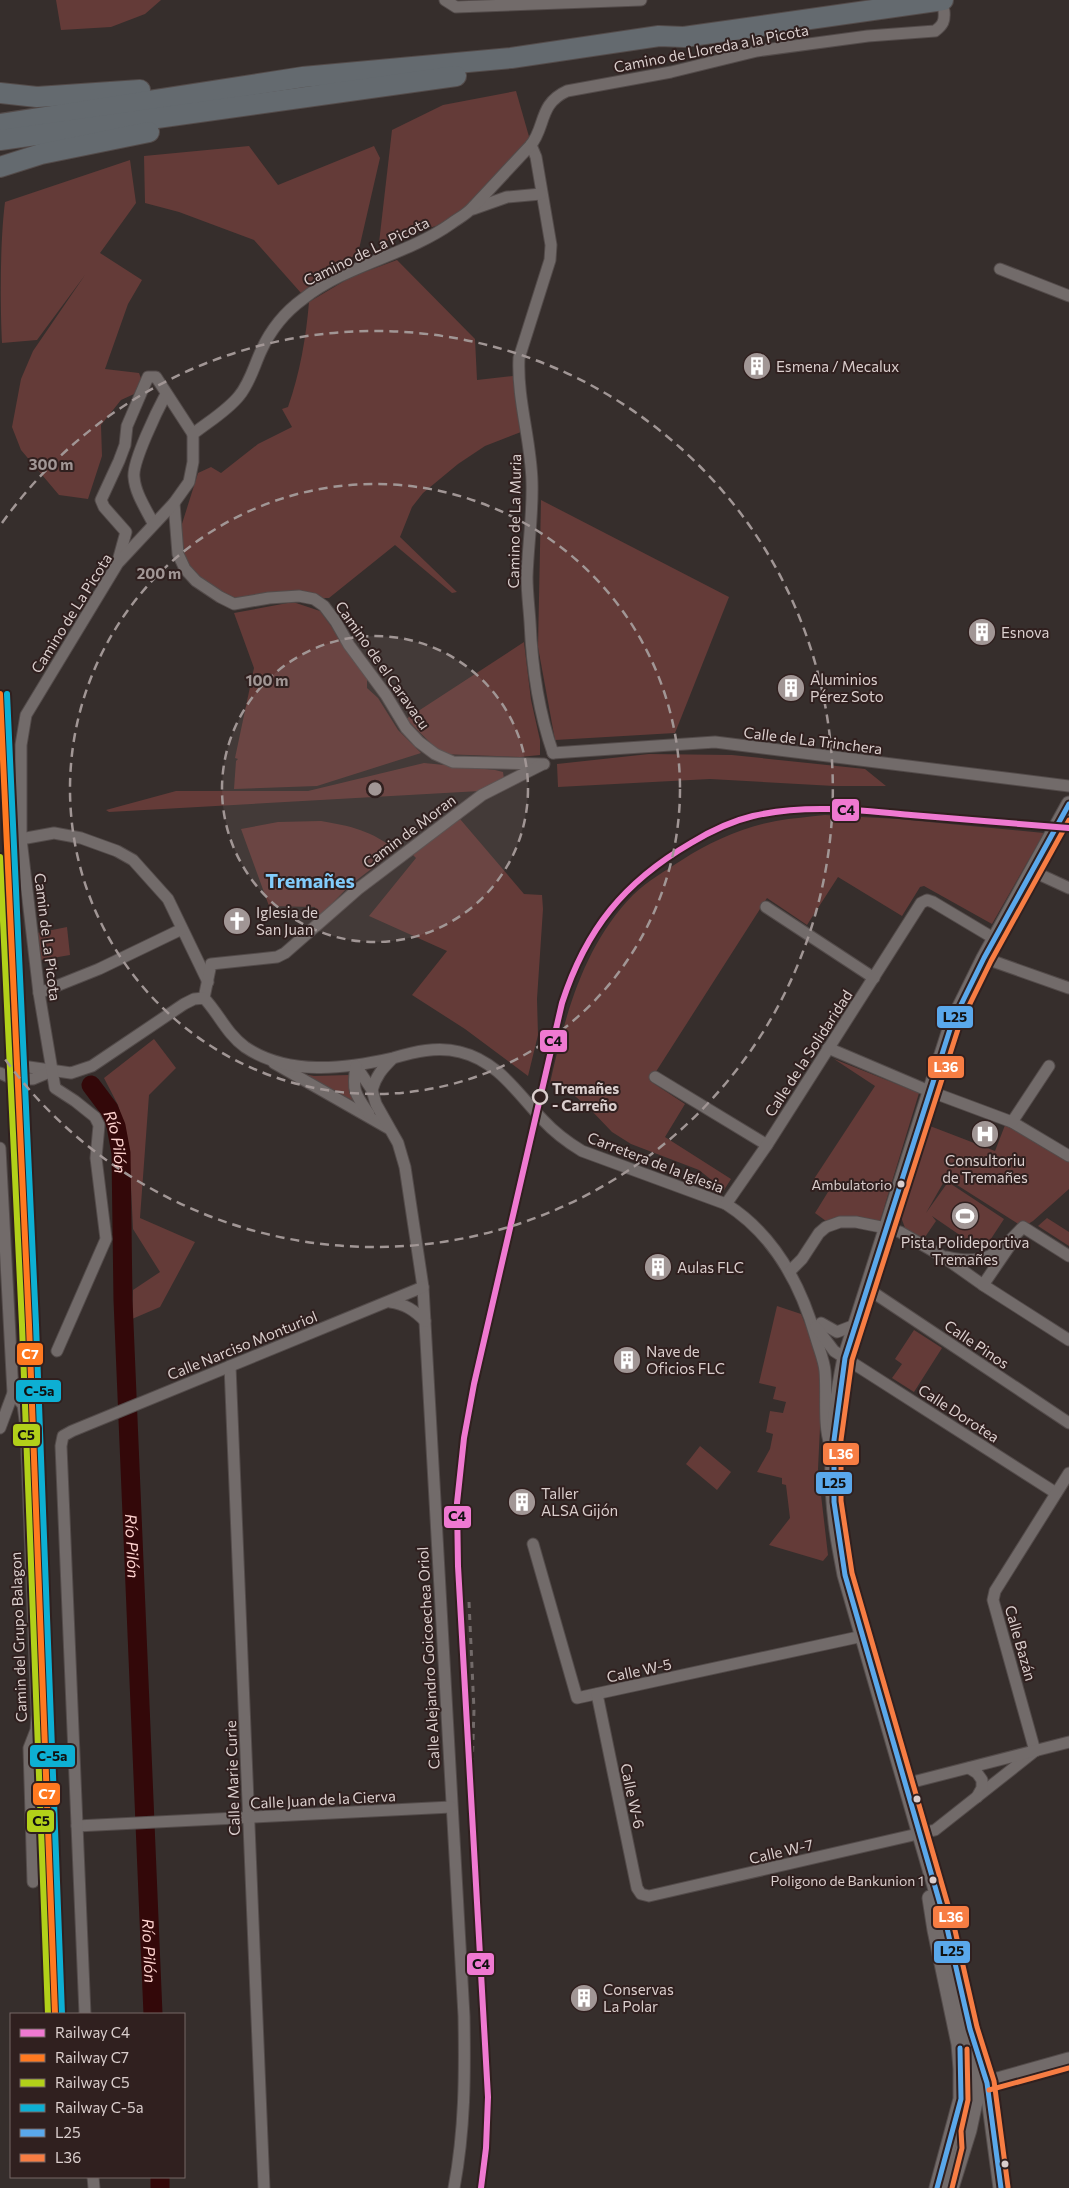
<svg xmlns="http://www.w3.org/2000/svg" width="1069" height="2188" font-family="Commissioner,sans-serif">
<style>
.green{fill:#643b38}
.lines{fill:none;stroke-linecap:round;stroke-linejoin:round}
.river{stroke:#330809;stroke-width:19}
.street-casing{stroke:#534b4a;stroke-width:13}
.secondary-casing{stroke:#534b4a;stroke-width:17}
.highway-casing{stroke:#534b4a;stroke-width:22}
.street{stroke:#726b6a;stroke-width:11}
.secondary{stroke:#726b6a;stroke-width:15}
.highway{stroke:#646a6f;stroke-width:20}
.rail{stroke:#726a69;stroke-width:3;stroke-dasharray:6 6;stroke-linecap:butt}
.bus-1-casing{stroke:#30201f;stroke-width:9}
.bus-2-casing{stroke:#30201f;stroke-width:9}
.bus-1{stroke:#5aa8eb;stroke-width:5}
.bus-2{stroke:#f77d43;stroke-width:5}
.rail-1-casing{stroke:#30201f;stroke-width:10}
.rail-2-casing{stroke:#30201f;stroke-width:10}
.rail-3-casing{stroke:#30201f;stroke-width:10}
.rail-4-casing{stroke:#30201f;stroke-width:10}
.rail-1{stroke:#ef79d1;stroke-width:6}
.rail-2{stroke:#ff7920;stroke-width:6}
.rail-3{stroke:#b2d019;stroke-width:6}
.rail-4{stroke:#0dafd3;stroke-width:6}
.ring{fill:none;stroke:#a19695;stroke-width:2.5;stroke-dasharray:9 6}
.stop-dot{fill:#30201f;stroke:#dacecd;stroke-width:2.5}
.bus-dot{fill:#dacecd;stroke:#30201f;stroke-width:2}
.labels{text-anchor:middle;dominant-baseline:central;stroke-width:4;stroke-linejoin:round;paint-order:stroke}
.bus-label{font-size:14px;fill:#dacecd;stroke:#30201f;text-anchor:end}
.street-label{font-size:15px;fill:#dacecd;stroke:#30201f}
.poi-label{font-size:15px;fill:#dacecd;stroke:#30201f;text-anchor:start}
.stop-label{font-size:15px;font-weight:bold;fill:#dacecd;stroke:#30201f;text-anchor:start}
.water-label{font-size:16px;font-style:italic;fill:#fed3cf;stroke:#30201f}
.district-label{font-size:20px;font-weight:bold;fill:#82ccfb;stroke:#30201f}
.centre{fill:#a19695;stroke:#30201f;stroke-width:2.5}
.ring-label{font-size:15px;text-anchor:middle;font-weight:bold;fill:#a19695;stroke:#30201f;stroke-width:4;stroke-linejoin:round;paint-order:stroke}
.line-badge{stroke:#30201f;stroke-width:2}
.badge-label{font-size:14px;text-anchor:middle;font-weight:bold;fill:#fff}
.pale-badge-label{font-size:14px;text-anchor:middle;font-weight:bold;fill:#111}
</style>
<rect width="100%" height="100%" fill="#362e2c"/>
<g class="green">
<polygon points="56,0 161,0 145,14 111,27 61,30"/>
<polygon points="516,91 530,140 456,220 379,243 392,130 443,105"/>
<polygon points="249,146 278,185 374,146 380,158 359,249 348,262 301,293 254,240 179,212 145,203 144,156"/>
<path d="M130,160L136,203L100,253L142,280L128,304L105,369L139,373L145,389L121,400L101,425L102,456L88,499L59,495L21,450L12,427L21,379L33,351L85,275L37,340L2,343C0,302 0,242 5,202Z"/>
<path d="M397,260L475,339L477,380L513,376L521,432L485,446L458,464L423,493L412,507L400,537L457,592L452,593L395,545L329,598L228,599L191,573L183,554L181,527L198,473L211,467L221,473L258,444L292,427L282,409L288,407C300,373 306,338 309,302L351,277Z"/>
<polygon points="541,500 729,597 675,733 555,740 538,647"/>
<polygon points="293,602 320,611 367,675 367,688 378,698 398,730 421,753 317,786 234,789 236,761 238,759 235,758 254,668 234,613"/>
<polygon points="524,642 531,700 540,740 540,755 520,757 442,754 406,719"/>
<polygon points="649,754 732,755 865,769 886,786 834,786 710,779 558,787 557,764"/>
<polygon points="424,763 495,770 503,772 504,779 480,791 109,812 106,810 176,791 308,791"/>
<path d="M825,815L898,819L1044,833L992,924L924,886L920,887L902,916L838,877L807,925L767,898L650,1081L685,1104L665,1137L731,1179L724,1190L699,1170L631,1144L612,1132L590,1109L568,1090L550,1083C565,1016 583,946 633,895C647,881 665,871 682,860C710,842 743,827 776,821C792,818 809,817 825,815Z"/>
<polygon points="460,819 524,894 542,895 543,909 537,999 538,1035 528,1076 465,1029 412,995 447,951 369,916 416,858 412,854"/>
<path d="M321,821C351,826 372,831 396,850L349,886L318,918L315,907L269,906L241,829L278,822Z"/>
<polygon points="67,927 70,955 41,960 37,933"/>
<polygon points="154,1039 176,1068 149,1095 140,1218 195,1242 160,1307 132,1319 133,1290 160,1272 133,1229 129,1145 118,1105 104,1078"/>
<polygon points="834,1059 919,1093 880,1221 852,1217 826,1221 815,1213 828,1192 812,1182 875,1086"/>
<polygon points="298,1073 314,1076 349,1075 349,1092 354,1101"/>
<polygon points="1007,1120 1069,1156 1069,1189 1033,1221 1023,1227 946,1178 926,1213 948,1182 1004,1219 983,1251 932,1216 936,1221 923,1240 905,1228 901,1217 930,1126 995,1151"/>
<polygon points="1047,1218 1069,1232 1069,1246 1038,1226"/>
<polygon points="777,1306 801,1314 816,1350 822,1386 818,1469 828,1555 823,1561 769,1545 790,1518 786,1485 782,1484 782,1478 757,1472 770,1449 773,1434 766,1432 770,1411 783,1413 786,1402 773,1399 776,1387 759,1383"/>
<polygon points="914,1330 942,1348 914,1392 892,1378 902,1364 895,1359"/>
<polygon points="700,1446 731,1472 717,1490 686,1464"/>
</g>
<g class="lines">
<g class="river">
<path id="s1" d="M91,1085L109,1109L116,1126L121,1153L123,1300L153,2014"/>
<polyline points="160,2177 160,2188"/>
</g>
<defs>
<g id="street">
<polyline points="445,0 456,7 641,0"/>
<path d="M531,145L536,157L551,245L550,260L519,358C517,400 531,440 532,482C533,514 528,545 527,577C527,592 529,607 530,622C532,668 538,710 553,753"/>
<polyline points="473,209 507,197 541,194"/>
<polyline points="1000,269 1069,296"/>
<polyline points="174,503 178,554 185,569 196,581 220,597 234,604 269,598 299,596 314,599 324,606 336,622 349,645 386,695 406,728 419,742 435,754 453,762 544,764"/>
<path d="M153,523C146,509 135,493 134,477C132,462 158,409 166,394"/>
<polyline points="118,561 126,532 104,507 101,500 119,461 125,445 127,426 148,377 156,377 193,434"/>
<polyline points="553,753 715,742 1069,786"/>
<polyline points="21,839 54,833 81,838 117,851 133,860 168,899 208,982"/>
<polyline points="1032,871 1069,888"/>
<polyline points="766,907 874,978"/>
<polyline points="984,958 1069,988"/>
<polyline points="39,993 99,969 182,929"/>
<polyline points="204,998 211,964 277,957 285,953 358,889 482,795 541,765"/>
<polyline points="828,1048 929,1091 1012,1122 1069,1156"/>
<polyline points="274,1063 388,1128"/>
<path d="M22,1066L71,1073L92,1066L184,1004L194,999L204,998C219,1014 227,1034 245,1047C288,1076 345,1069 393,1058C414,1052 437,1046 460,1052C498,1061 518,1094 543,1120C555,1133 567,1142 582,1151L726,1204C775,1235 801,1285 816,1338C819,1349 824,1360 825,1371C827,1392 823,1426 830,1444"/>
<path d="M356,1066L372,1090L376,1104L398,1143L405,1167L423,1287L464,2016C465,2075 465,2129 454,2188"/>
<path d="M356,1066C352,1091 355,1094 369,1114"/>
<polyline points="0,1073 13,1079"/>
<polyline points="655,1077 767,1145"/>
<polyline points="23,1079 33,1079 52,1071"/>
<path d="M372,1090C376,1076 382,1069 392,1059"/>
<polyline points="1012,1122 1049,1066"/>
<polyline points="0,1148 13,1393 0,1428"/>
<polyline points="726,1204 767,1145 921,903 927,900 933,902 995,939"/>
<path d="M947,1257C987,1266 997,1254 1023,1227L1069,1256"/>
<polyline points="790,1271 802,1259 819,1233 826,1227 840,1222 856,1222 886,1228 900,1232 942,1256 983,1285 1069,1340"/>
<polyline points="983,1285 1009,1247"/>
<polyline points="868,1289 1069,1423"/>
<path d="M390,1302C405,1304 414,1310 425,1321"/>
<polyline points="821,1323 837,1332 855,1325"/>
<polyline points="816,1327 834,1351 1056,1493"/>
<path d="M57,1351L106,1239L96,1158L99,1125L95,1117L75,1101L55,1088L39,993L21,839V745L26,715L118,563L174,503L189,482L193,462V434C208,422 227,411 239,396C250,383 254,366 261,351C270,331 285,312 303,299C347,264 406,256 452,223C459,218 467,214 473,207C492,187 511,166 530,146C546,128 538,104 567,91L671,72L757,51L868,36L935,31C943,25 945,21 944,11"/>
<polyline points="230,1366 264,2188"/>
<polyline points="13,1393 23,1405 26,1428 37,1715 36,1730 29,1748 33,1882"/>
<polyline points="533,1544 577,1698 863,1636"/>
<polyline points="597,1694 637,1888 641,1894 649,1896 935,1830 1035,1751"/>
<polyline points="1035,1751 993,1600 995,1591 1069,1473"/>
<polyline points="969,1768 977,1773 982,1780 982,1788 977,1797"/>
<polyline points="905,1784 1069,1742"/>
<polyline points="77,1826 451,1807"/>
<polyline points="85,2014 61,1446 63,1436 72,1431 423,1287"/>
<polyline points="93,2177 94,2188"/>
</g>
<g id="secondary">
<polyline points="930,1898 935,1930 959,2044 961,2069 961,2099 937,2188"/>
<polyline points="984,2074 987,2083 1001,2188"/>
<polyline points="979,2088 987,2083 1069,2060"/>
<path d="M951,2188L969,2130L978,2088L970,2029L947,1928L845,1575C842,1558 838,1540 836,1522C829,1468 834,1412 845,1358L952,1023L984,958L1069,804"/>
</g>
<g id="highway">
<polyline points="0,93 37,97 140,90"/>
<polyline points="0,124 303,77 511,58 659,36 684,37 943,0"/>
<polyline points="0,140 456,76"/>
<polyline points="0,167 41,154 149,132"/>
</g>
</defs>
<use href="#street" class="street-casing"/>
<use href="#secondary" class="secondary-casing"/>
<use href="#highway" class="highway-casing"/>
<use href="#street" class="street"/>
<use href="#secondary" class="secondary"/>
<use href="#highway" class="highway"/>
<g class="rail">
<polyline points="38,1560 44,1602"/>
<polyline points="469,1602 474,1710 471,1797"/>
</g>
<defs>
<g id="bus-1">
<polyline points="937,2188 961,2099 960,2048"/>
<polyline points="1001,2188 987,2083 970,2029 947,1928 845,1575 834,1502 834,1440 845,1358 952,1023 984,958 1069,804"/>
</g>
<g id="bus-2">
<polyline points="989,2090 1069,2068"/>
<polyline points="1008,2187 994,2081 977,2027 954,1926 852,1573 841,1501 841,1440 852,1360 959,1026 991,961 1069,820"/>
<polyline points="952,2188 962,2148 961,2131 968,2100 967,2049"/>
</g>
</defs>
<use href="#bus-1" class="bus-1-casing"/>
<use href="#bus-2" class="bus-2-casing"/>
<use href="#bus-1" class="bus-1"/>
<use href="#bus-2" class="bus-2"/>
<defs>
<path id="rail-1" d="M481,2188L486,2148L488,2097L458,1566L457,1503L464,1438L474,1384L562,1003C586,929 624,882 691,843C709,832 732,821 753,816C804,804 859,810 911,815C964,819 1016,824 1069,828"/>
<polyline id="rail-2" points="0,694 29,1325 55,2014"/>
<polyline id="rail-3" points="0,857 22,1325 48,2014"/>
<polyline id="rail-4" points="7,694 36,1325 62,2014"/>
</defs>
<use href="#rail-1" class="rail-1-casing"/>
<use href="#rail-2" class="rail-2-casing"/>
<use href="#rail-3" class="rail-3-casing"/>
<use href="#rail-4" class="rail-4-casing"/>
<use href="#rail-1" class="rail-1"/>
<use href="#rail-2" class="rail-2"/>
<use href="#rail-3" class="rail-3"/>
<use href="#rail-4" class="rail-4"/>
</g>
<circle cx="375" cy="789" r="153" fill="#a19695" fill-opacity=".12"/>
<g class="ring">
<circle cx="375" cy="789" r="153"/>
<circle cx="375" cy="789" r="305"/>
<path d="M2 523A458 458 0 1 1 2 1055"/>
</g>
<defs>
<symbol id="building-disc" viewBox="-11 -11 22 22"><circle r="9.5" fill="#a19695" stroke="#30201f"/><path d="M-4-6H4V6H1V3H-1V6H-4ZM-2.5-4.3h1.7v1.8h-1.7ZM.8-4.3h1.7v1.8H.8ZM-2.5-1h1.7V.8h-1.7ZM.8-1h1.7V.8H.8Z" fill="#fff"/></symbol>
<symbol id="church-disc" viewBox="-11 -11 22 22"><circle r="9.5" fill="#a19695" stroke="#30201f"/><path d="M-1.2-6h2.4v3.5h3.3v2.4h-3.3V6h-2.4V-.1h-3.3v-2.4h3.3Z" fill="#fff"/></symbol>
<symbol id="hospital-disc" viewBox="-11 -11 22 22"><circle r="9.5" fill="#a19695" stroke="#30201f"/><path d="M-5-5h3v3.5h4V-5h3V5h-3V1.5h-4V5h-3Z" fill="#fff"/></symbol>
<symbol id="stadium-disc" viewBox="-11 -11 22 22"><circle r="9.5" fill="#a19695" stroke="#30201f"/><path d="M0-5a6.5 5 0 1 0 0 10a6.5 5 0 1 0 0-10ZM-3.5-1.8h7v3.6h-7Z" fill="#fff"/></symbol>
</defs>
<g fill-rule="evenodd">
<use href="#building-disc" x="741" y="350" width="32" height="32"/>
<use href="#building-disc" x="966" y="616" width="32" height="32"/>
<use href="#building-disc" x="775" y="672" width="32" height="32"/>
<use href="#church-disc" x="221" y="905" width="32" height="32"/>
<use href="#hospital-disc" x="969" y="1118" width="32" height="32"/>
<use href="#stadium-disc" x="949" y="1200" width="32" height="32"/>
<use href="#building-disc" x="642" y="1251" width="32" height="32"/>
<use href="#building-disc" x="611" y="1344" width="32" height="32"/>
<use href="#building-disc" x="506" y="1486" width="32" height="32"/>
<use href="#building-disc" x="568" y="1982" width="32" height="32"/>
</g>
<circle class="stop-dot" cx="540" cy="1097" r="7"/>
<g class="bus-dot">
<circle cx="901" cy="1184" r="4.5"/>
<circle cx="917" cy="1799" r="4.5"/>
<circle cx="933" cy="1880" r="4.5"/>
<circle cx="1005" cy="2164" r="4.5"/>
</g>
<g class="labels">
<g class="bus-label">
<text x="892" y="1184">Ambulatorio</text>
<text x="924" y="1880">Poligono de Bankunion 1</text>
</g>
<g class="street-label">
<text transform="translate(711 48) rotate(-11)">Camino de Lloreda a la Picota</text>
<text transform="translate(366 251) rotate(-26)">Camino de La Picota</text>
<text transform="translate(514 521) rotate(-89)">Camino de La Muria</text>
<text transform="translate(71 613) rotate(-58)">Camino de La Picota</text>
<text transform="translate(383 665) rotate(55)">Camino de el Caravacu</text>
<text transform="translate(813 740) rotate(7)">Calle de La Trinchera</text>
<text transform="translate(409 831) rotate(-37)">Camin de Moran</text>
<text transform="translate(48 937) rotate(83)">Camin de La Picota</text>
<text transform="translate(808 1053) rotate(-57)">Calle de la Solidaridad</text>
<text transform="translate(656 1162) rotate(21)">Carretera de la Iglesia</text>
<text transform="translate(977 1344) rotate(34)">Calle Pinos</text>
<text transform="translate(242 1345) rotate(-22)">Calle Narciso Monturiol</text>
<text transform="translate(959 1413) rotate(33)">Calle Dorotea</text>
<text transform="translate(18 1637) rotate(-92)">Camin del Grupo Balagon</text>
<text transform="translate(1021 1643) rotate(74)">Calle Bazán</text>
<text transform="translate(428 1658) rotate(-93)">Calle Alejandro Goicoechea Oriol</text>
<text transform="translate(639 1670) rotate(-12)">Calle W-5</text>
<text transform="translate(232 1778) rotate(-92)">Calle Marie Curie</text>
<text transform="translate(633 1796) rotate(78)">Calle W-6</text>
<text transform="translate(323 1799) rotate(-3)">Calle Juan de la Cierva</text>
<text transform="translate(781 1851) rotate(-13)">Calle W-7</text>
</g>
<g class="poi-label">
<text x="776" y="366">Esmena / Mecalux</text>
<text x="1001" y="632">Esnova</text>
<text x="810" y="679">Aluminios<tspan x="810" dy="17">Pérez Soto</tspan></text>
<text x="256" y="912">Iglesia de<tspan x="256" dy="17">San Juan</tspan></text>
<text x="985" y="1160" text-anchor="middle">Consultoriu<tspan x="985" dy="17">de Tremañes</tspan></text>
<text x="965" y="1242" text-anchor="middle">Pista Polideportiva<tspan x="965" dy="17">Tremañes</tspan></text>
<text x="677" y="1267">Aulas FLC</text>
<text x="646" y="1351">Nave de<tspan x="646" dy="17">Oficios FLC</tspan></text>
<text x="541" y="1493">Taller<tspan x="541" dy="17">ALSA Gijón</tspan></text>
<text x="603" y="1989">Conservas<tspan x="603" dy="17">La Polar</tspan></text>
</g>
<g class="stop-label">
<text x="552" y="1088">Tremañes<tspan x="552" dy="17">- Carreño</tspan></text>
</g>
<g class="water-label">
<text stroke="none"><textPath href="#s1" startOffset="64">Río Pilón</textPath></text>
<text stroke="none"><textPath href="#s1" startOffset="469">Río Pilón</textPath></text>
<text stroke="none"><textPath href="#s1" startOffset="874">Río Pilón</textPath></text>
</g>
<g class="district-label">
<text x="310" y="880">Tremañes</text>
</g>
</g>
<circle cx="375" cy="789" r="8" class="centre"/>
<g class="ring-label">
<text x="51" y="470">300 m</text>
<text x="159" y="579">200 m</text>
<text x="267" y="686">100 m</text>
</g>
<g class="line-badge">
<rect x="831" y="798" width="29" height="24" rx="5" fill="#ef79d1"/>
<rect x="936" y="1005" width="38" height="24" rx="5" fill="#5aa8eb"/>
<rect x="539" y="1029" width="29" height="24" rx="5" fill="#ef79d1"/>
<rect x="927" y="1055" width="38" height="24" rx="5" fill="#f77d43"/>
<rect x="16" y="1342" width="28" height="24" rx="5" fill="#ff7920"/>
<rect x="15" y="1379" width="47" height="24" rx="5" fill="#0dafd3"/>
<rect x="12" y="1423" width="29" height="24" rx="5" fill="#b2d019"/>
<rect x="822" y="1442" width="38" height="24" rx="5" fill="#f77d43"/>
<rect x="815" y="1471" width="38" height="24" rx="5" fill="#5aa8eb"/>
<rect x="443" y="1505" width="29" height="24" rx="5" fill="#ef79d1"/>
<rect x="29" y="1744" width="47" height="24" rx="5" fill="#0dafd3"/>
<rect x="32" y="1782" width="29" height="24" rx="5" fill="#ff7920"/>
<rect x="26" y="1809" width="29" height="24" rx="5" fill="#b2d019"/>
<rect x="932" y="1905" width="38" height="24" rx="5" fill="#f77d43"/>
<rect x="933" y="1940" width="38" height="24" rx="5" fill="#5aa8eb"/>
<rect x="466" y="1952" width="29" height="24" rx="5" fill="#ef79d1"/>
</g>
<g class="badge-label">
<text x="946" y="1072">L36</text>
<text x="30" y="1359">C7</text>
<text x="841" y="1459">L36</text>
<text x="47" y="1799">C7</text>
<text x="951" y="1922">L36</text>
</g>
<g class="pale-badge-label">
<text x="846" y="815">C4</text>
<text x="955" y="1022">L25</text>
<text x="553" y="1046">C4</text>
<text x="39" y="1396">C-5a</text>
<text x="26" y="1440">C5</text>
<text x="834" y="1488">L25</text>
<text x="457" y="1521">C4</text>
<text x="52" y="1761">C-5a</text>
<text x="41" y="1826">C5</text>
<text x="952" y="1956">L25</text>
<text x="481" y="1969">C4</text>
</g>
<rect x="10" y="2013" width="175" height="165" fill="#30201f" stroke="#746665"/>
<rect x="20" y="2029" width="25" height="8" fill="#ef79d1" stroke="#746665"/>
<text x="55" y="2038" font-size="15" fill="#dacecd">Railway C4</text>
<rect x="20" y="2054" width="25" height="8" fill="#ff7920" stroke="#746665"/>
<text x="55" y="2063" font-size="15" fill="#dacecd">Railway C7</text>
<rect x="20" y="2079" width="25" height="8" fill="#b2d019" stroke="#746665"/>
<text x="55" y="2088" font-size="15" fill="#dacecd">Railway C5</text>
<rect x="20" y="2104" width="25" height="8" fill="#0dafd3" stroke="#746665"/>
<text x="55" y="2113" font-size="15" fill="#dacecd">Railway C-5a</text>
<rect x="20" y="2129" width="25" height="8" fill="#5aa8eb" stroke="#746665"/>
<text x="55" y="2138" font-size="15" fill="#dacecd">L25</text>
<rect x="20" y="2154" width="25" height="8" fill="#f77d43" stroke="#746665"/>
<text x="55" y="2163" font-size="15" fill="#dacecd">L36</text>
</svg>
